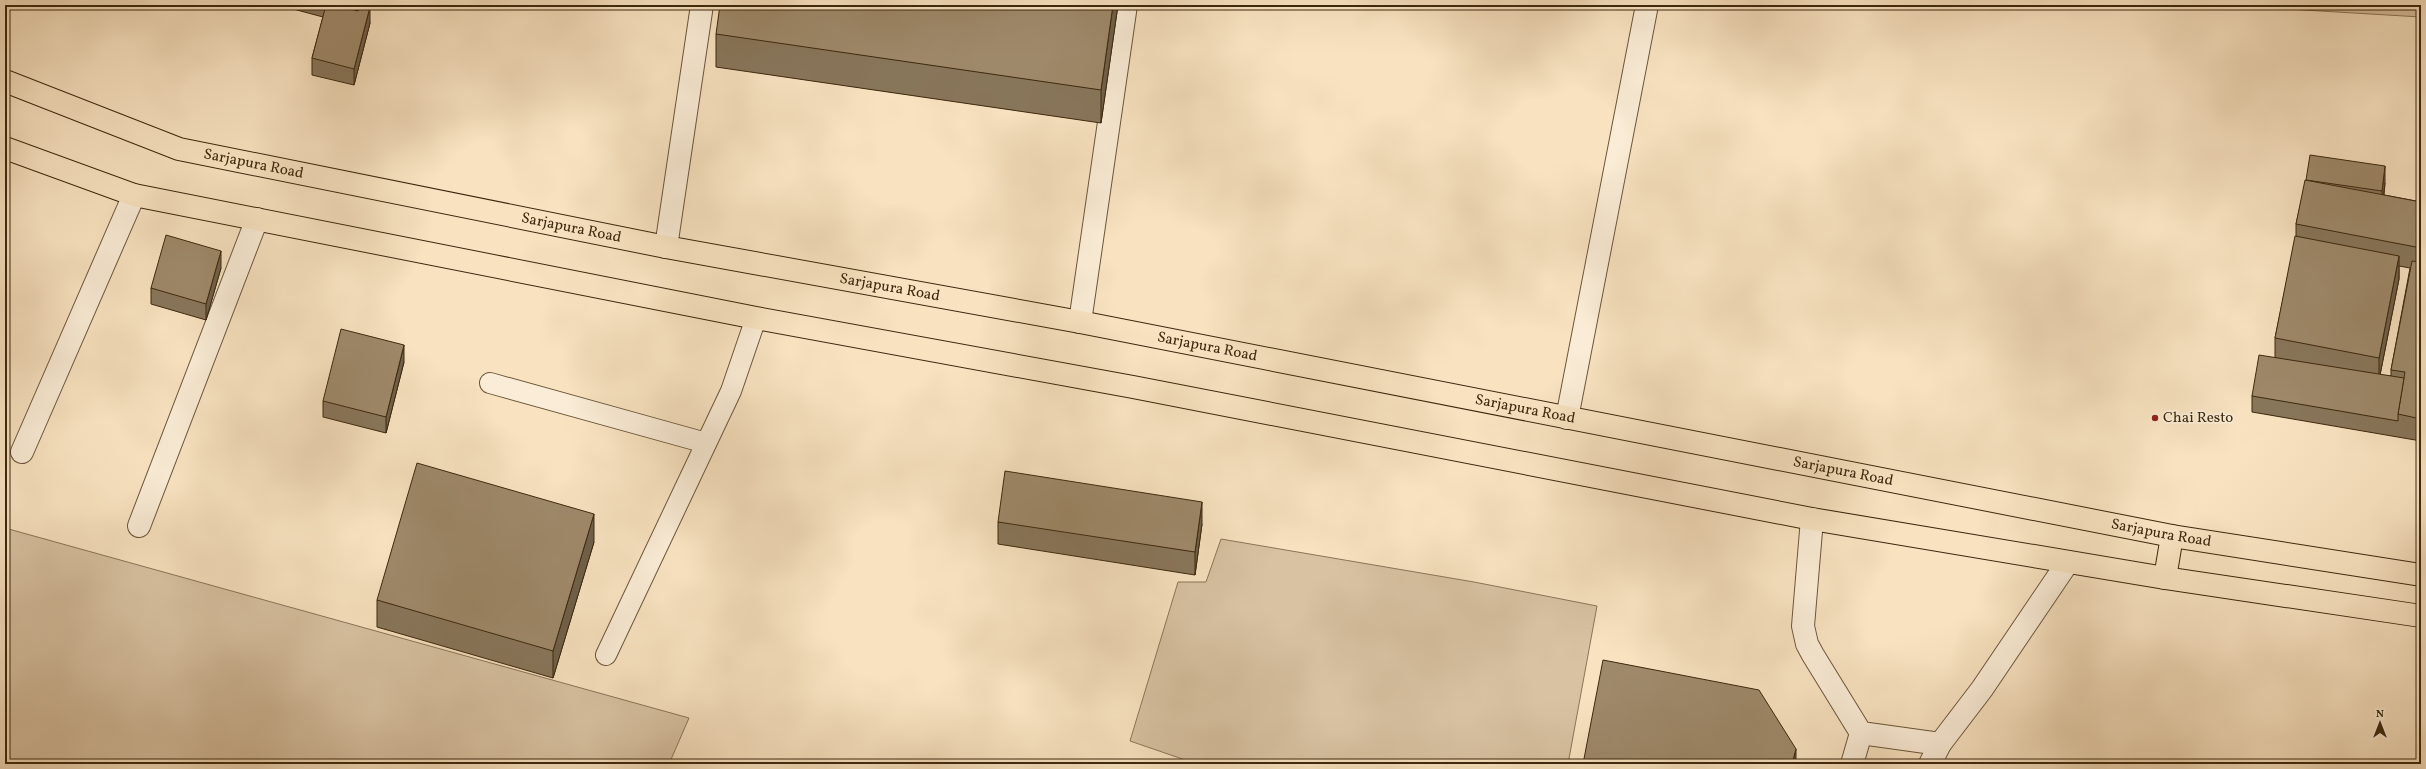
<svg xmlns="http://www.w3.org/2000/svg" width="2426" height="769" font-family="Vollkorn,serif">
<style>
.green{fill:#d8c2a2;stroke:#8a7558}
.lines{fill:none;stroke-linecap:round;stroke-linejoin:round}
.lane-casing{stroke:#6b563a;stroke-width:22}
.street-casing{stroke:#6b563a;stroke-width:24}
.primary-casing{stroke:#3c280d;stroke-width:24}
.lane{stroke:#faecd6;stroke-width:20}
.street{stroke:#faecd6;stroke-width:22}
.primary{stroke:#f8e2c0;stroke-width:22}
.wall{fill:#88765b;stroke:#3c280d;fill-rule:evenodd}
.shaded-wall{fill:#6f604a;stroke:#3c280d}
.building{fill:#9e896a;stroke:#3c280d}
.poi-dot{fill:#8f2418;stroke:#faecd6;stroke-width:1.5}
.labels{text-anchor:middle;dominant-baseline:central;stroke-width:3.5;stroke-linejoin:round;paint-order:stroke}
.street-label{font-size:15px;fill:#3c280d;stroke:#faecd6}
.poi-label{font-size:15px;fill:#3c280d;stroke:#faecd6;text-anchor:start}
</style>
<rect width="100%" height="100%" fill="#f8e2c0"/>
<filter id="stains"><feTurbulence type="fractalNoise" baseFrequency=".005" numOctaves="4"/><feColorMatrix values="0 0 0 0 .2 0 0 0 0 .09 0 0 0 0 .02 0 0 0 .5 -.17"/></filter>
<radialGradient id="worn" r=".72"><stop offset=".6" stop-color="#630" stop-opacity="0"/><stop offset="1" stop-color="#630" stop-opacity=".3"/></radialGradient>
<g class="green">
<polygon points="2224,5 2421,5 2421,17 2236,6"/>
<polygon points="5,528 689,718 669,764 5,764"/>
<polygon points="1221,539 1474,582 1597,606 1568,764 1197,764 1130,741 1178,582 1206,582"/>
</g>
<g class="lines">
<defs>
<g id="lane">
<polyline points="490,383 706,443"/>
<polyline points="606,655 731,391 756,318"/>
</g>
<g id="street">
<polyline points="666,247 702,5"/>
<polyline points="1080,322 1126,5"/>
<polyline points="1567,418 1647,5"/>
<polyline points="22,452 134,195"/>
<polyline points="1812,519 1803,626 1807,644 1813,655 1861,733 1940,744 1982,689 2068,562"/>
<polyline points="139,526 257,219"/>
<polyline points="1852,764 1861,733"/>
<polyline points="1930,764 1940,744"/>
</g>
<g id="primary">
<path id="s1" d="M5,81L179,149L666,247L1080,322L2172,536L2421,575"/>
<polyline points="5,148 134,195 756,318 1133,387 1812,519 2165,578 2421,616"/>
<polyline points="2165,578 2172,536"/>
</g>
</defs>
<use href="#lane" class="lane-casing"/>
<use href="#street" class="street-casing"/>
<use href="#primary" class="primary-casing"/>
<use href="#lane" class="lane"/>
<use href="#street" class="street"/>
<use href="#primary" class="primary"/>
</g>
<g class="wall">
<polygon points="278,5 364,5 370,23 354,85 312,75 312,58 323,17"/>
<polygon points="937,5 1118,5 1101,123 716,67 716,34 936,8"/>
<path d="M2306,180L2385,183L2384,195L2421,202V441L2252,412V396L2275,357V338L2296,236V224ZM2399,266L2410,268L2391,370V376L2380,375L2399,279Z"/>
<polygon points="221,268 206,320 151,304 151,288"/>
<polygon points="404,362 386,433 323,417 323,401"/>
<polygon points="998,522 1202,524 1195,575 998,544"/>
<polygon points="594,542 553,678 377,627 377,600"/>
</g>
<g class="shaded-wall">
<polygon points="1113,5 1118,5 1101,123 1101,90"/>
<polygon points="370,7 370,23 354,85 354,69"/>
<polygon points="2385,166 2385,183 2382,207 2382,191"/>
<polygon points="221,251 221,268 206,320 206,304"/>
<polygon points="2399,256 2399,279 2379,380 2379,358"/>
<polygon points="404,345 404,362 386,433 386,417"/>
<polygon points="1202,502 1202,524 1195,575 1195,552"/>
<polygon points="594,514 594,542 553,678 553,651"/>
<polygon points="1796,749 1796,764 1792,764"/>
</g>
<g class="building">
<polygon points="326,5 337,5 358,11 360,5 363,5 370,7 354,69 312,58"/>
<polygon points="720,5 915,5 936,8 937,5 1113,5 1101,90 716,34"/>
<polygon points="2310,155 2385,166 2382,191 2306,180"/>
<polygon points="2305,180 2421,202 2421,248 2296,224"/>
<polygon points="166,235 221,251 206,304 151,288"/>
<polygon points="2295,236 2399,256 2379,358 2275,338"/>
<polygon points="2412,261 2421,262 2421,419 2398,414 2405,372 2391,370"/>
<polygon points="341,329 404,345 386,417 323,401"/>
<polygon points="2259,355 2404,378 2398,414 2398,421 2252,396"/>
<polygon points="417,463 594,514 553,651 377,600"/>
<polygon points="1005,471 1202,502 1195,552 998,522"/>
<polygon points="1603,660 1759,690 1796,749 1792,764 1583,764"/>
</g>
<circle class="poi-dot" cx="2155" cy="418" r="4"/>
<g class="labels">
<g class="street-label">
<text stroke="none"><textPath href="#s1" startOffset="263">Sarjapura Road</textPath></text>
<text stroke="none"><textPath href="#s1" startOffset="587">Sarjapura Road</textPath></text>
<text stroke="none"><textPath href="#s1" startOffset="911">Sarjapura Road</textPath></text>
<text stroke="none"><textPath href="#s1" startOffset="1234">Sarjapura Road</textPath></text>
<text stroke="none"><textPath href="#s1" startOffset="1558">Sarjapura Road</textPath></text>
<text stroke="none"><textPath href="#s1" startOffset="1882">Sarjapura Road</textPath></text>
<text stroke="none"><textPath href="#s1" startOffset="2206">Sarjapura Road</textPath></text>
</g>
<g class="poi-label">
<text x="2163" y="418">Chai Resto</text>
</g>
</g>
<rect width="2426" height="769" fill="none" stroke="#f8e2c0" stroke-width="20"/>
<rect x="6" y="6" width="2414" height="757" fill="none" stroke="#3c280d" stroke-width="2"/>
<rect x="10" y="10" width="2406" height="749" fill="none" stroke="#3c280d"/>
<g transform="translate(2380 723)" stroke="#faecd6" stroke-width="3" paint-order="stroke">
<path d="M0-3L7 15L0 10L-7 15Z" fill="#3c280d"/>
<text y="-6" font-size="11" font-weight="bold" text-anchor="middle" fill="#3c280d">N</text>
</g>
<rect width="100%" height="100%" filter="url(#stains)"/>
<rect width="100%" height="100%" fill="url(#worn)"/>
</svg>
